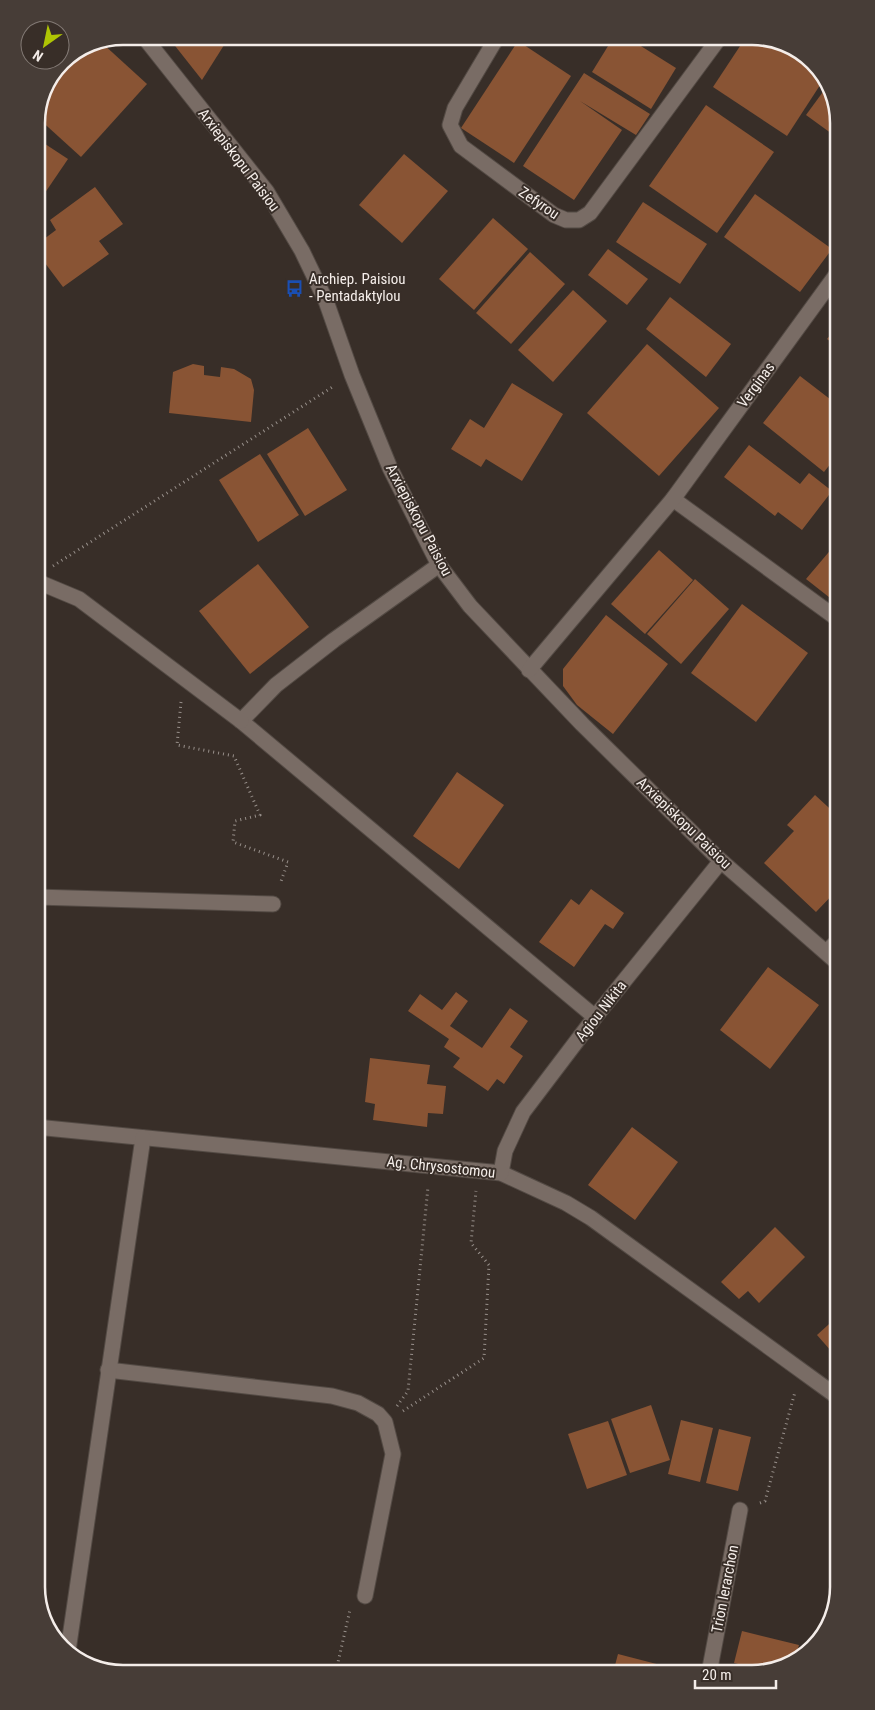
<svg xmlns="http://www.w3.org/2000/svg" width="875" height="1710" font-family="'Roboto Condensed',sans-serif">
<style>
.building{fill:#895434}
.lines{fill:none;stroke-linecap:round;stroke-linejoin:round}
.minor-casing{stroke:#534a44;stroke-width:17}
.tertiary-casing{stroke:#534a44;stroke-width:17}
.path{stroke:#98908b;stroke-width:3;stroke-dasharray:1 4;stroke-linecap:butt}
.minor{stroke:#796c65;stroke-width:15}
.tertiary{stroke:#796c65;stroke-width:15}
.labels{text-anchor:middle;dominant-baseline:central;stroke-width:4;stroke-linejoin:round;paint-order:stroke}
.street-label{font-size:15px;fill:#f4ede9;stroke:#382e28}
.poi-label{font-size:15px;fill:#f4ede9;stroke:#382e28;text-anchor:start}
.rim{fill:none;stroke:#f4ede9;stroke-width:2.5}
</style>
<rect width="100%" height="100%" fill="#382e28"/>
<g class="building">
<polygon points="757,36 804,54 824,79 787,136 713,87 746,37"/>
<polygon points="613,38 628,38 676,68 651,109 592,72"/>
<polygon points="518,41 571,76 514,163 461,128"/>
<polygon points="172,42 226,42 202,80"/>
<polygon points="90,43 102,43 147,84 81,157 37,117 62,62"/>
<polygon points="584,73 650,114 636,135 580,101 622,130 574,200 523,166"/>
<polygon points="828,85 832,90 839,124 839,139 806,115"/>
<polygon points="706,105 774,152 717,233 649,186"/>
<polygon points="36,138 68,159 36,206"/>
<polygon points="404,154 448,191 402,243 359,205"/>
<polygon points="95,187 123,224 99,241 109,254 63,287 36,251 36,245 56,230 50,220"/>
<polygon points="755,194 832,249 800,292 724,237"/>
<polygon points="643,202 707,244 680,284 616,242"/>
<polygon points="493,218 528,249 474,310 439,279"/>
<polygon points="608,249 648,279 627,305 588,275"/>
<polygon points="530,252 565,284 511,344 476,313"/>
<polygon points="573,290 607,321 553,382 518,350"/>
<polygon points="670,297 731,344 706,377 646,329"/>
<polygon points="839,324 839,348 827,339"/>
<polygon points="647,344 719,408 659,476 587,413"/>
<polygon points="193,364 204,366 204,375 220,377 221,367 234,369 251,379 254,390 251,422 169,413 173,372"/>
<polygon points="800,376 839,406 839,453 824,472 763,423"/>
<polygon points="512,383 563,414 522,481 486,459 481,467 451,449 470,419 484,428"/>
<polygon points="308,428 347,490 305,516 267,454"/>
<polygon points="749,445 800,484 809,473 832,491 802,530 778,512 775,516 724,477"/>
<polygon points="260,454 299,515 258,542 219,480"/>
<polygon points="839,540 839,605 806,579"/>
<polygon points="659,550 693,580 645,634 611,604"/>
<polygon points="258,564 309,627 250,674 199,611"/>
<polygon points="695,579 729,609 681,664 647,634"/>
<polygon points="742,604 808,653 756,722 691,673"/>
<polygon points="606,615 668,664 613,734 577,705 563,686 563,669"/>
<polygon points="457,772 504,805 459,869 413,836"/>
<polygon points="815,795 839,817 839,827 834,832 839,836 839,888 816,912 764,863 794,831 787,825"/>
<polygon points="591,889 624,913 613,929 605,924 574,967 539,942 571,899 579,905"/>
<polygon points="768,967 819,1005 770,1069 720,1030"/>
<polygon points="456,992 468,1001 450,1026 482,1048 510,1008 528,1021 510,1047 523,1056 504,1084 497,1079 488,1091 453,1067 460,1058 444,1047 449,1039 408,1011 420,994 442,1010"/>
<polygon points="370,1058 430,1065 427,1084 446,1086 443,1114 428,1113 427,1127 373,1120 375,1104 365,1102"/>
<polygon points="632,1127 678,1162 635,1220 588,1185"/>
<polygon points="775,1227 805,1257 759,1303 748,1291 739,1299 721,1282"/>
<polygon points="839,1315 839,1360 817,1335"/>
<polygon points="651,1405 670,1460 630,1473 611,1419"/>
<polygon points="681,1420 713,1428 700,1482 668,1474"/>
<polygon points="608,1421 627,1475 587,1489 568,1434"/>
<polygon points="719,1429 751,1437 738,1491 706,1483"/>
<polygon points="742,1631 799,1645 795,1659 785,1667 754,1668 734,1663"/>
<polygon points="618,1654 672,1668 614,1669"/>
</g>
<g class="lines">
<defs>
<g id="minor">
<polyline points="496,39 455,108 450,125 461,146 554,215 566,220 579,220 590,213 720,37"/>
<polyline points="673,499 839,620"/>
<polyline points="439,565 334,640 276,685 241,721 595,1017"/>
<polyline points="36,581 79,599 241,721"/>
<polyline points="36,897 273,904"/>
<polyline points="827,951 839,940"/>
<polyline points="36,1127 501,1173 566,1203 591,1218 839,1398"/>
<polyline points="501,1173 505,1151 523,1112 595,1017 721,861"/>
<polyline points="108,1370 332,1396 358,1403 378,1414 385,1422 393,1454 365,1596"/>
<polyline points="68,1651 143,1138"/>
<polyline points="710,1668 740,1510"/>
</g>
<g id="tertiary">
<polyline points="148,42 267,192 302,251 326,301 352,375 390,468 439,565 470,606 582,724 721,861 839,964"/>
<polyline points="529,670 673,499 839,271"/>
</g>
</defs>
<use href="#minor" class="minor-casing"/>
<use href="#tertiary" class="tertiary-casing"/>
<g class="path">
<polyline points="53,566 334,386"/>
<polyline points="181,702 177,745 234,756 260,815 235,821 233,842 288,862 280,884"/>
<polyline points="397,1406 408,1391 428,1187"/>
<polyline points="403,1411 484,1358 489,1265 471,1243 476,1191"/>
<polyline points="760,1503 765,1501 795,1392"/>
<polyline points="336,1671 350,1610"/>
</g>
<use href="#minor" class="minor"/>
<use href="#tertiary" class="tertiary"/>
</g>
<defs>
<symbol id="bus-bare" viewBox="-9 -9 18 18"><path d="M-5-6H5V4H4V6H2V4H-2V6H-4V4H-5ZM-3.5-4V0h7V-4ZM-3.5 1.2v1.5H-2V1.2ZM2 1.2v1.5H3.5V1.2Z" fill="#1a4fb4" stroke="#382e28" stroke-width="2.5" paint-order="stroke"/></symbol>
</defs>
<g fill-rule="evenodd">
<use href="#bus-bare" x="282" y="276" width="25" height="25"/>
</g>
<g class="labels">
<g class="street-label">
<text transform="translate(239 160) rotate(53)">Arxiepiskopu Paisiou</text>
<text transform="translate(539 203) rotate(34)">Zefyrou</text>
<text transform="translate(756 385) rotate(-54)">Verginas</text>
<text transform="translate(419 520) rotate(62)">Arxiepiskopu Paisiou</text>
<text transform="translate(684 823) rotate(44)">Arxiepiskopu Paisiou</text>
<text transform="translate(601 1011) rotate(-52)">Agiou Nikita</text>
<text transform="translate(441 1167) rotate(6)">Ag. Chrysostomou</text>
<text transform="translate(725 1589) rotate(-79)">Trion Ierarchon</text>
</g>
<g class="poi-label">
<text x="309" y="279">Archiep. Paisiou<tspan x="309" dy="17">- Pentadaktylou</tspan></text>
</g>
</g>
<path d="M0 0H875V1710H0ZM123 45H752A78 78 0 0 1 830 123V1587A78 78 0 0 1 752 1665H123A78 78 0 0 1 45 1587V123A78 78 0 0 1 123 45Z" fill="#473d37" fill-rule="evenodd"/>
<path class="rim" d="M123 45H752A78 78 0 0 1 830 123V1587A78 78 0 0 1 752 1665H123A78 78 0 0 1 45 1587V123A78 78 0 0 1 123 45Z"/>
<g transform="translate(45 45) rotate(213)"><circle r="24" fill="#382e28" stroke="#837a75"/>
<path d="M0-4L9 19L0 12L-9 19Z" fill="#afc504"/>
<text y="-8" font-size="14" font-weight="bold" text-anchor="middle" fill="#f4ede9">N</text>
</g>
<path d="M695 1680v8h81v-8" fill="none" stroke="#f4ede9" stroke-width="2.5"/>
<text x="702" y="1680" font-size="15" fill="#f4ede9" stroke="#382e28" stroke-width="4" paint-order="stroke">20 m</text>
</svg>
